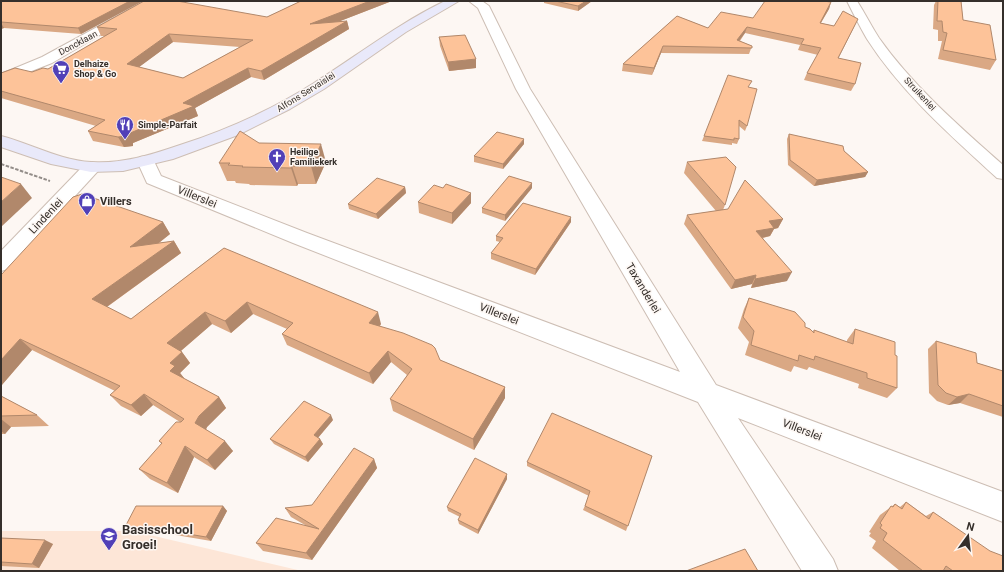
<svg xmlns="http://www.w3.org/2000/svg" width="1004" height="572" font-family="Roboto,sans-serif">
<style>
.built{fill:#fde6d7}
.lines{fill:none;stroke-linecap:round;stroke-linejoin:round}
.street-casing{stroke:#cdbeb4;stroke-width:2}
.secondary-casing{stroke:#cdbeb4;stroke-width:2}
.path{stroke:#938d89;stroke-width:2;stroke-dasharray:3.5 1.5;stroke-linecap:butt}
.street{fill:#fff;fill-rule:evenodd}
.secondary{fill:#e9e9fa;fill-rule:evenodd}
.wall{fill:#daa884;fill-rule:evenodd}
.shaded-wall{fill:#b1886b}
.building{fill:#fdc399;stroke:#b1886b;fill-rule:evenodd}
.labels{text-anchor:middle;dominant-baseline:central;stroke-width:3;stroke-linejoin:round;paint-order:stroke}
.far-street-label{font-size:9px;fill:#352f2b;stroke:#fdf7f3}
.far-poi-label{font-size:9px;font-weight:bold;fill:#352f2b;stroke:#fdf7f3;text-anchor:start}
.street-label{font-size:11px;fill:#352f2b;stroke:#fdf7f3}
.poi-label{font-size:11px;font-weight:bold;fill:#352f2b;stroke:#fdf7f3;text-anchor:start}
.near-poi-label{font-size:13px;font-weight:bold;fill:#352f2b;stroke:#fdf7f3;text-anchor:start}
</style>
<rect width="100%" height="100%" fill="#fdf7f3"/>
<polygon class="built" points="1,531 133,531 302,571 1,571"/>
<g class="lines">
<defs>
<g id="street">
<polygon points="145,1 158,1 52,63 1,83 1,74 42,57"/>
<polygon points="469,1 482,1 489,6 530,89 716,385 1003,492 1003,522 738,418 833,559 838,571 802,571 698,402 293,243 147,183 137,161 140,157 146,156 152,157 161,176 307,233 680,372 516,89 478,8"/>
<path d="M847,1H857C865,13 871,26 879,38C913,86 959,126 1003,165V179L997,178C950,135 901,92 867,39C860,27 853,13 847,1Z"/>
<polygon points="92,162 98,163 101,167 98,171 8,269 1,271 1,251 86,163"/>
</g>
<path id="secondary" d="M445,1H459L406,32L324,89L290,109L238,135L173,159L123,171L91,172L51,164L1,147V136C32,144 59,160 91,162C122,164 151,155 180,145C227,130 273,109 314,83C358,55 399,23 445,1Z"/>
</defs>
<use href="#street" class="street-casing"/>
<use href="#secondary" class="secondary-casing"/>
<polyline class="path" points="1,164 50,181"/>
<use href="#street" class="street"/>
<use href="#secondary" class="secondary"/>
</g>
<g class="wall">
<polygon points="1,1 140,1 141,2 81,34 4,28 1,29"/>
<path d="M301,1H392L340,21H347L349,29L264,80L251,77L195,108L198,116L133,143V146L124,147L93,141L88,131L96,126L1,98V70L2,72H1H32L48,69L105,36H101L97,27L267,17ZM173,42L240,47L183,78L139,67Z"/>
<polygon points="544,1 592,1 578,11 544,3"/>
<polygon points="936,1 961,1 963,20 996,60 990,70 938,59 942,41 938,41 938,30 933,29 934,5"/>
<polygon points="831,2 829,9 821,23 834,26 855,25 838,58 855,84 851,91 804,80 807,73 818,55 798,50 800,45 745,33 740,41 752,46 749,54 661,53 652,75 622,71 623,64 677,16 708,28 753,18"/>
<polygon points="439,37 476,59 476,68 449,71 440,46"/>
<polygon points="750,86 749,87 747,126 745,131 739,126 739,139 737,144 732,143 732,145 702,141 704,136"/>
<polygon points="789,134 844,151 868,172 865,177 814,186 788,165 787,139"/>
<polygon points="259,143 326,162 316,184 298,184 297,186 250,185 249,184 236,183 235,181 227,181 219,163"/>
<polygon points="524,144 503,169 474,162 474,156"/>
<polygon points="687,162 725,205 723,210 783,219 778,228 774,229 770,236 763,238 787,281 751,288 752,284 731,289 684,224 687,215 716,211 684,173"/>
<polygon points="405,187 406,193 378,219 349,209 348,204"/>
<polygon points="532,188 505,221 482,213 482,208"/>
<polygon points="418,202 471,203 452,224 419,213"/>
<polygon points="163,222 170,234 159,243 174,241 181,253 107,307 131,319 224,248 381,324 380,326 440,360 505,387 505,398 474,450 393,411 390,399 407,375 391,362 373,384 287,345 282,334 287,329 253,314 231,333 212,324 181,351 182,352 190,363 180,373 184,378 183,378 219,397 226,408 207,427 206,429 233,451 215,470 194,457 178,493 150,479 139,469 162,444 159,441 180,422 153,405 141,416 121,406 110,395 115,391 32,350 1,386 1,275"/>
<polygon points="571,222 535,275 491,259 491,253 500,242 496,241 496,236"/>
<polygon points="749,298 813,332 814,330 847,342 847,340 855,329 895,355 897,388 887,398 858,388 859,384 809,367 807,370 794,366 791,372 745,355 749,342 738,328 744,309"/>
<polygon points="936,341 977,363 1003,371 1003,417 960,403 948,405 937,401 929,393 928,349"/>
<polygon points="1,396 37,415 49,426 11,427 5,434 1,434"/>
<polygon points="333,420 318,438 320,439 323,444 308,462 274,444 270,439"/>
<polygon points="652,456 626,531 583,510 589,496 527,466 527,462"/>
<polygon points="374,459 377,468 312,560 263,551 256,543 305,525 291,517 285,508 312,505"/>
<polygon points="507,474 507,479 478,534 459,524 458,520 460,517 448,511 447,507"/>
<polygon points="906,502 926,516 933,512 1003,571 900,571 872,548 876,541 869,536 871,533 869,532 880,515 895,504 900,507"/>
<polygon points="223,506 227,511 211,541 158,532 131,532 125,527"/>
<polygon points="1,538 53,544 39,568 1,566"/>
</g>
<g class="shaded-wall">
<polygon points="130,1 140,1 141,2 81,34 78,28"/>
<polygon points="370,1 392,1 312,32 310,24"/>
<polygon points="586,1 592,1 578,11 578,6"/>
<polygon points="831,2 829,9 817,29 820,23"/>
<polygon points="858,19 835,65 838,58"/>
<polygon points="347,21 349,29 264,80 261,71"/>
<polygon points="1,23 4,28 1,29"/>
<polygon points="747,27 745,33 735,46 737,40"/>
<polygon points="169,34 173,42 131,73 127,64"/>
<polygon points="663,46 661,53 652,75 654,68"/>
<polygon points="476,59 476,68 449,71 448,62"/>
<polygon points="248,68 251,77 195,108 198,116 133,143 133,146 124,147 118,137 128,134 183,103"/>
<polygon points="524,139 524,144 503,169 503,164"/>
<polygon points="321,144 326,162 316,184 311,166"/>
<polygon points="292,166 298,184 297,186 291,168"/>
<polygon points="868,172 865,177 814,186 817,180"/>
<polygon points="532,183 532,188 505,221 505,215"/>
<polygon points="21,184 32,198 1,227 1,202"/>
<polygon points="405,187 406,193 378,219 376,214"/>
<polygon points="471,193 471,203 452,224 452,213"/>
<polygon points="571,217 571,222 535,275 536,269"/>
<polygon points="783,219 778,228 774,229 770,236 752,240 756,231 769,221"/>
<polygon points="163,222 170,234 138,259 130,247"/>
<polygon points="174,241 181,253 101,311 92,299"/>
<polygon points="792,272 787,281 751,288 755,279"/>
<polygon points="756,275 752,284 731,289 735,280"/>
<polygon points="247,302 253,314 231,333 225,321"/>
<polygon points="205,312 212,324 176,355 167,343"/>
<polygon points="378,312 381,324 372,334 369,323"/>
<polygon points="20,339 32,350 1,386 1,360"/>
<polygon points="388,351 391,362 373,384 369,373"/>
<polygon points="182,352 190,363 180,373 184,378 178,382 170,371 170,363"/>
<polygon points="505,387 505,398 474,450 473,439"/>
<polygon points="144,394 153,405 141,416 131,405"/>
<polygon points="969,394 960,403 948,405 957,397"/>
<polygon points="219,397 226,408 207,427 204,434 195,423 199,416"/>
<polygon points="331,415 333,420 316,440 314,435"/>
<polygon points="1,419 11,427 5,434 1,431"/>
<polygon points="320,439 323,444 308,462 305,457"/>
<polygon points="225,441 233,451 215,470 207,460"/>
<polygon points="185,446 194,457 178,493 167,483"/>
<polygon points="374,459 377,468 312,560 306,553"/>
<polygon points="507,474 507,479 478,534 478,530"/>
<polygon points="223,506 227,511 211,541 206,537"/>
<polygon points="45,540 53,544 39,568 32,564"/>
</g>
<g class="building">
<polygon points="1,1 130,1 78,28 1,22"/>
<path d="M144,1H177L267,17L301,1H370L310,24L347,21L261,71L248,68L183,103L194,106L128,134L127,136L118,137L88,131L105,120L1,91V73L15,68L32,72L43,68L48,69L117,29L97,27ZM169,34L253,40L183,78L127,64Z"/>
<polygon points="555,1 586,1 578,6"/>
<polygon points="765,1 823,1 831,2 820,23 834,26 843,11 858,19 838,58 861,63 855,84 807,73 821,48 801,44 804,39 747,27 737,40 752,46 752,48 663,46 654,68 623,64 677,16 708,28 721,12 753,18"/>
<polygon points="938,1 961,1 963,20 990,25 996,60 943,50 947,33 943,32 942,21 937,21"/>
<polygon points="465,35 476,59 448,62 439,37"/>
<polygon points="728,75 752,81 748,87 757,89 747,126 739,120 739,139 734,138 734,140 704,136"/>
<polygon points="240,131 259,143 321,144 311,166 292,166 291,168 242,167 243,166 228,165 230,163 219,163"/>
<polygon points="497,132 524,139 503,164 474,156"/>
<polygon points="789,134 843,146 844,151 868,172 817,180 790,160"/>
<polygon points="726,157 736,167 725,205 687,162"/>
<polygon points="509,176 532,183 505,215 482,208"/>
<polygon points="1,177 21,184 1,202"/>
<polygon points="377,178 405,187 376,214 348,204"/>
<polygon points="745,180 783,219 769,221 774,228 756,231 792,272 755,279 756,275 735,280 687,215 728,209"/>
<polygon points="446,184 471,193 452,213 418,202 434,185 443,188"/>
<polygon points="82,194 163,222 130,247 174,241 92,299 131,319 224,248 378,312 369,323 403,333 432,345 435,348 440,360 505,387 473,439 390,399 412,369 388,351 369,373 282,334 293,323 247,302 225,321 205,312 167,343 182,352 170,363 175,366 170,371 219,397 199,416 195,423 225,441 207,460 185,446 167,483 139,469 162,443 159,441 176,422 181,422 184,419 144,394 131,405 110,395 120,386 20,339 1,360 1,275 73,197"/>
<polygon points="523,203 571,217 536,269 491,253 503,238 496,236"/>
<polygon points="749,298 795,312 805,323 805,327 810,329 814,333 814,330 853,344 855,329 895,342 895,355 897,356 897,388 867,378 867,373 815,356 814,360 799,355 798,361 751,345 754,331 743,317"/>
<polygon points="936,341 976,353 977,363 1003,371 1003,406 969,394 957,397 946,393 938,385"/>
<polygon points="1,396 37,415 1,416"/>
<polygon points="304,401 331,415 314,435 320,439 305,457 270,439"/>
<polygon points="552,413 652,456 628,526 585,506 590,491 527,462"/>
<polygon points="354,448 374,459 306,553 256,543 276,518 319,529 285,508 312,505"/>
<polygon points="475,458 507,474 478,530 458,520 461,514 447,507"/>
<polygon points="906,502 929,519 933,512 990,551 1003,556 1003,571 953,571 946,566 943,571 923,571 883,540 887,533 880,528 882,525 880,523 891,506 893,507 895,504 902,509"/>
<polygon points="136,506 223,506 206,537 153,528 125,527"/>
<polygon points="1,538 45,540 32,564 1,562"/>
<polygon points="745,549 758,571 686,571"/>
</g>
<defs>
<symbol id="supermarket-pin" viewBox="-11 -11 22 30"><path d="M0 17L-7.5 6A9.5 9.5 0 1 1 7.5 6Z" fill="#5140b7" stroke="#fdf7f3"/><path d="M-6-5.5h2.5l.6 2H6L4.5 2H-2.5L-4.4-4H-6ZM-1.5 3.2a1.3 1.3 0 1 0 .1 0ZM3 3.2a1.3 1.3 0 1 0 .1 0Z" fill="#fff"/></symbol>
<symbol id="restaurant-pin" viewBox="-11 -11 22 30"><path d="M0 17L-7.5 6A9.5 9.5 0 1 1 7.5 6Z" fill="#5140b7" stroke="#fdf7f3"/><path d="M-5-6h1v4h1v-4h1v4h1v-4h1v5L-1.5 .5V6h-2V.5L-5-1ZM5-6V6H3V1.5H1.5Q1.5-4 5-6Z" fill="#fff"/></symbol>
<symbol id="church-pin" viewBox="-11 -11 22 30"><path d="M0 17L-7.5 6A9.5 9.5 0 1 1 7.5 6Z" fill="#5140b7" stroke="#fdf7f3"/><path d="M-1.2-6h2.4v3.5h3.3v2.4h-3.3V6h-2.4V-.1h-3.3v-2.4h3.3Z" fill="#fff"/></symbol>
<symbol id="shop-pin" viewBox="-11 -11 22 30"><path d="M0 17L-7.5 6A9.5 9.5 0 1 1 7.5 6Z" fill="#5140b7" stroke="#fdf7f3"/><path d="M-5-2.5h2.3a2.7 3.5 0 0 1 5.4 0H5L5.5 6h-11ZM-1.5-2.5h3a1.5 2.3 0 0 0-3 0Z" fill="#fff"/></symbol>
<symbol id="school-pin" viewBox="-11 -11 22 30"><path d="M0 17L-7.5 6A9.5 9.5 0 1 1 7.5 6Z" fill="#5140b7" stroke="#fdf7f3"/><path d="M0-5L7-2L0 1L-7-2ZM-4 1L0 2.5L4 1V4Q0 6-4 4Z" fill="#fff"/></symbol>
</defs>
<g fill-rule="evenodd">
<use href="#supermarket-pin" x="51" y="59" width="20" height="27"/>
<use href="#restaurant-pin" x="115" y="115" width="20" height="27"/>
<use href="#church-pin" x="267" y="147" width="20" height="27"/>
<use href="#shop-pin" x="77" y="191" width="20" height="27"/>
<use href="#school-pin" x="99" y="526" width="20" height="27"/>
</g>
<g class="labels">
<g class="far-street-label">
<text transform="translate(78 43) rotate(-28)">Doncklaan</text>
<text transform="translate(306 92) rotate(-32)">Alfons Servaislei</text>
<text transform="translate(920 94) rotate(47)">Struikenlei</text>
</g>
<g class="far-poi-label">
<text x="74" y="64">Delhaize<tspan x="74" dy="10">Shop &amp; Go</tspan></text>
<text x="138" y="125">Simple-Parfait</text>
<text x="290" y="152">Heilige<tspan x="290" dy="10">Familiekerk</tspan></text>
</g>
<g class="street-label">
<text transform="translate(197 197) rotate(22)">Villerslei</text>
<text transform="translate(46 216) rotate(-47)">Lindenlei</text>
<text transform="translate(643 288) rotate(59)">Taxanderlei</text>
<text transform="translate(499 314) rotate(21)">Villerslei</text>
<text transform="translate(802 430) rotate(21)">Villerslei</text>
</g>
<g class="poi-label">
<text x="100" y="201">Villers</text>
</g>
<g class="near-poi-label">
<text x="122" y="529">Basisschool<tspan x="122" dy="15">Groei!</tspan></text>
</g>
</g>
<rect width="1004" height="572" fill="none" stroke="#352f2b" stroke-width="4"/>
<g transform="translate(968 536) rotate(15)" stroke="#fdf7f3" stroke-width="3" paint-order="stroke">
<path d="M0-3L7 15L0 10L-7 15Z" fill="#352f2b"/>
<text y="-6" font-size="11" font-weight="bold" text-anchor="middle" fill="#352f2b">N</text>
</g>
</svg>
